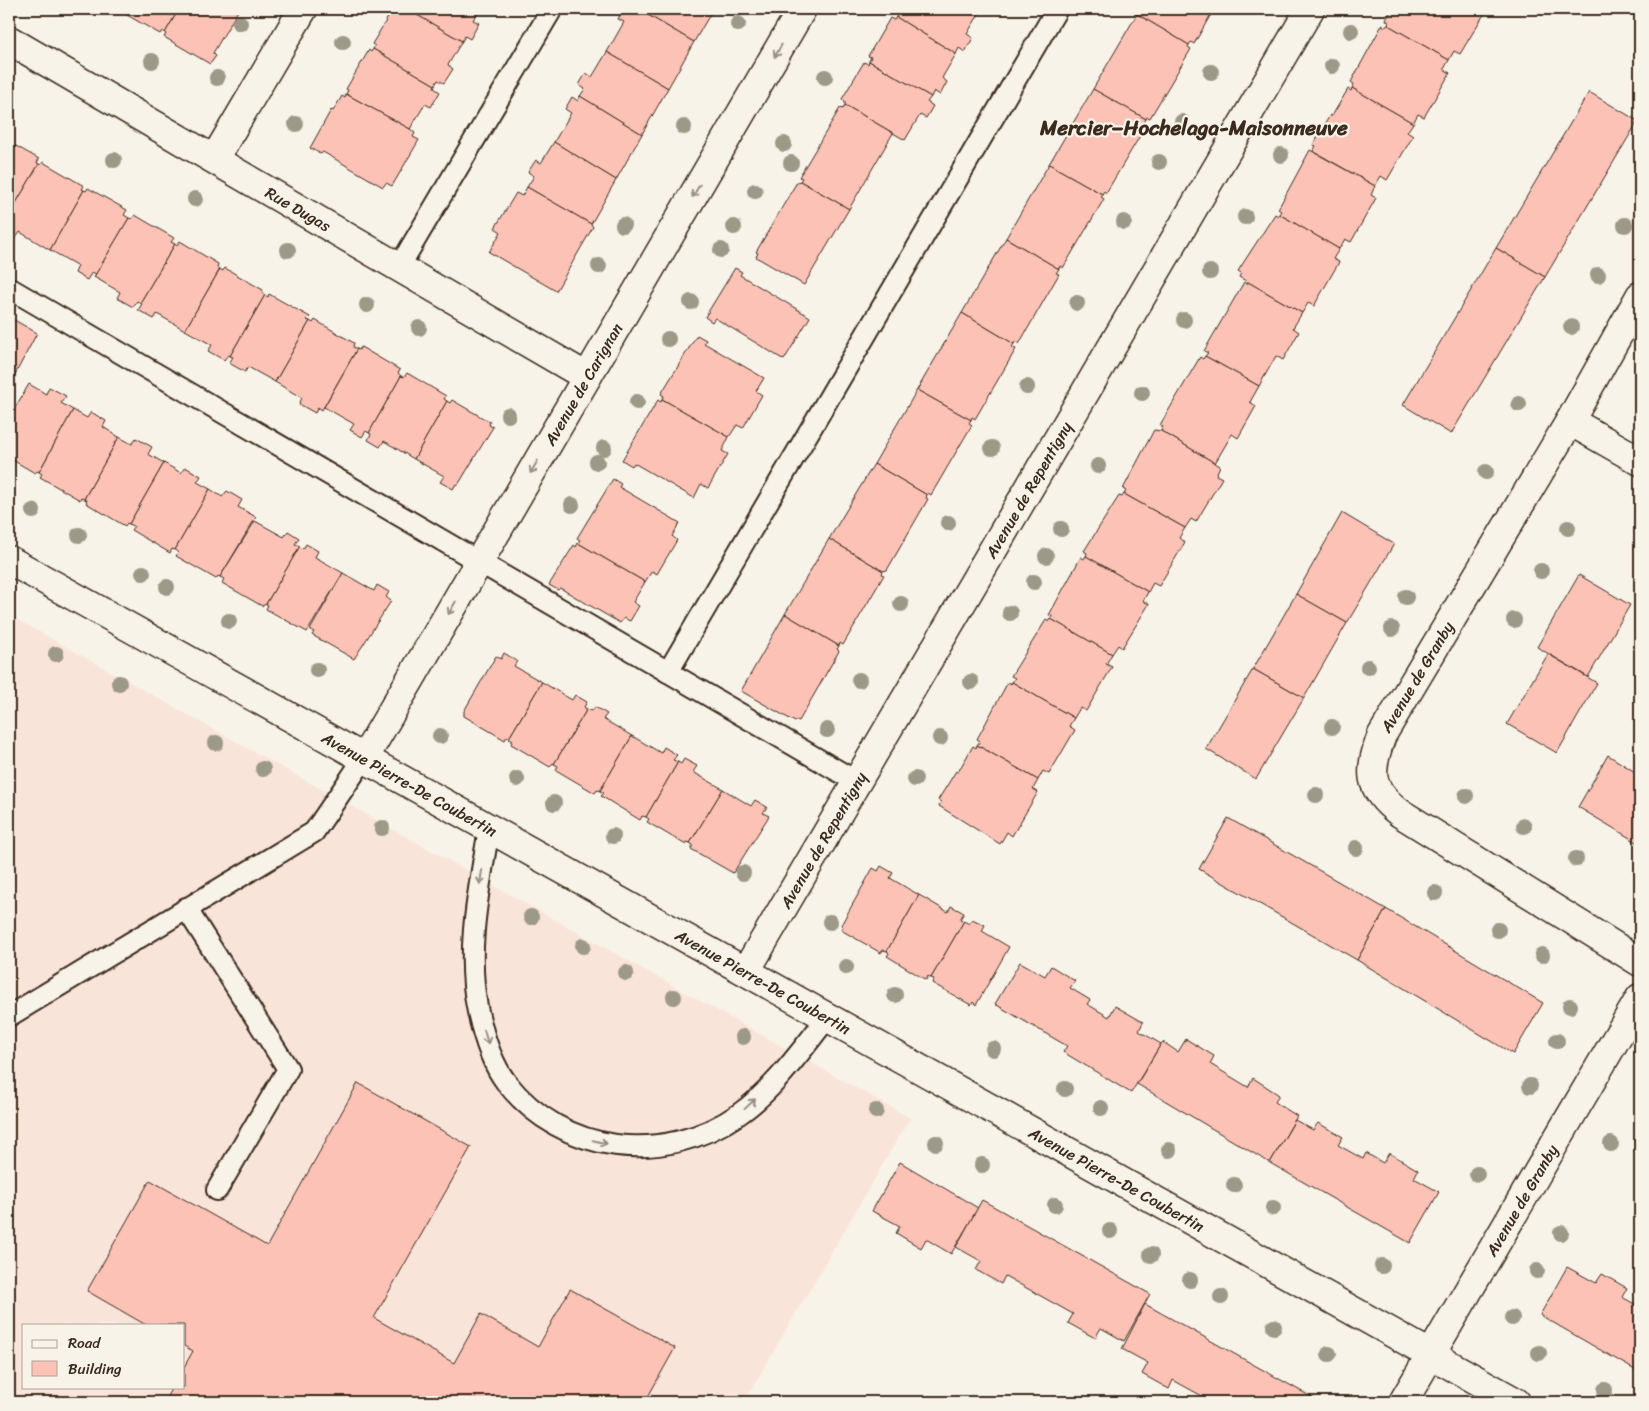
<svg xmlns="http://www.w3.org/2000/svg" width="1649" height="1411" font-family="Sriracha,sans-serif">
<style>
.built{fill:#f9e4d9;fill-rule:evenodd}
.building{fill:#fdc2b6;stroke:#3b2a1e}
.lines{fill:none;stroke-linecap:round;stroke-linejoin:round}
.lane-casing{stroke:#3b2a1e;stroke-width:24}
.street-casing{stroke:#3b2a1e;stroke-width:31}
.secondary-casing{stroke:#3b2a1e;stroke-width:31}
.lane{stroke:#f7f3e8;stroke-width:20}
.street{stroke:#f7f3e8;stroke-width:28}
.secondary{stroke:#f7f3e8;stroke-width:28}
.tree{fill:#9d9988}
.oneway{stroke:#998e83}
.labels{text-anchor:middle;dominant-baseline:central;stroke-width:4.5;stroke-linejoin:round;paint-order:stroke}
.street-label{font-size:16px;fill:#3b2a1e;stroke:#f7f3e8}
.district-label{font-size:21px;font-weight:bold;fill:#3b2a1e;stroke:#f7f3e8}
</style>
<rect width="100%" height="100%" fill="#f7f3e8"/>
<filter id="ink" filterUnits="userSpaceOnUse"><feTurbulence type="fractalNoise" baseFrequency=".02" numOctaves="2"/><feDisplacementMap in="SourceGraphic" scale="10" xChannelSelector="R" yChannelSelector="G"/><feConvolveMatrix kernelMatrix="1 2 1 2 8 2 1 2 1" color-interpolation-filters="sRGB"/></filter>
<g filter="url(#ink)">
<path class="built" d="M9,615L910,1118L744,1402H9ZM24,1325H184V1387H24Z"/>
<g class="building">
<polygon points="121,9 179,9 165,33 162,31 160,34 120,11"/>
<polygon points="179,9 239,9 213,53 216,56 210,64 164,37 166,34 165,33"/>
<polygon points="393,9 407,9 462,41 448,65 453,69 444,83 438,80 435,85 373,49 375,46 372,44"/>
<polygon points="407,9 480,9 473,20 479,23 470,39 465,36 462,41"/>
<polygon points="623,9 631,11 638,9 694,42 668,88 607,52 624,22 618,19"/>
<polygon points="638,9 713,9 694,42"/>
<polygon points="896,9 982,9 967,34 973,38 965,52 959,48 956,54 896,17 898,14 894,13"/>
<polygon points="1140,9 1214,9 1194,44 1191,42 1189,45 1137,14"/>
<polygon points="1392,9 1481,9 1486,11 1460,54 1454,51 1449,60 1388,25 1389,22 1386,20"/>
<polygon points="1137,14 1189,45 1188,47 1191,49 1150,118 1147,117 1146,119 1093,89"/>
<polygon points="896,17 956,54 942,78 947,82 940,95 934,91 931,97 869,61 871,57 868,56 890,18 894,20"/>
<polygon points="1382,25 1385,27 1388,25 1449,60 1444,69 1450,73 1424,117 1418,114 1413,123 1352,88 1354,84 1351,82"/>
<polygon points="373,49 435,85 434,88 440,92 431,107 425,104 410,129 346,94 348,90 346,89 369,50 371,52"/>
<polygon points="607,52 668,88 642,134 580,96 585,89 579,85 586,73 592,77"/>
<polygon points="869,61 931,97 927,102 933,106 926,118 920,115 905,140 845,105 845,102 842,99 864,62 868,64"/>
<polygon points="1352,88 1413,123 1407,132 1413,136 1387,180 1381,176 1375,186 1313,151 1316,146 1313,145 1330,115 1332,116 1348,89 1351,91"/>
<polygon points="1093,89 1146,119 1144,123 1147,124 1106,193 1104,191 1102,194 1049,164"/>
<polygon points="1589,92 1638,121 1545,277 1496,248"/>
<polygon points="346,94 410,129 415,133 413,137 419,140 392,186 386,183 383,187 323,152 321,154 310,148 331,110 333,111 342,96 345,98"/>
<polygon points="580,96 642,134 616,180 554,142 571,113 565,109 572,97 578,101"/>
<polygon points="845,105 893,133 849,209 800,181 802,178 799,177 840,108 843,109"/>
<polygon points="9,142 39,159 37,163 39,164 9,215"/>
<polygon points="554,142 616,180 591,224 527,187 534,176 528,172 536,160 541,163"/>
<polygon points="1310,150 1375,186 1371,195 1376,198 1351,242 1345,239 1339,249 1279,214 1281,211 1278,209"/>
<polygon points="43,162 84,186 82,189 84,190 50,250 20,232 16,238 9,234 9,215 39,164 41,165"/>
<polygon points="1049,164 1102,194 1101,197 1104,199 1063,268 1060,266 1059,269 1006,238"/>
<polygon points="800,181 849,209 804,285 756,257 758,253 756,252 797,182"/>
<polygon points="527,187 591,224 593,227 556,291 489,252 501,232 495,228 516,193 522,196"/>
<polygon points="88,188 127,210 124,215 129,218 96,274 92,272 87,280 75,273 78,266 50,250 84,190 86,191"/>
<polygon points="1275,214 1278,216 1279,214 1339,249 1333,259 1339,262 1314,306 1308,303 1302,313 1239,277 1241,273 1238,271"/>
<polygon points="135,215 174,238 171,242 175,244 140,303 137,301 133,307 117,298 120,292 94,277 129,218 132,219"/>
<polygon points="1006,238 1059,269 1056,273 1059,274 1019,344 1015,341 1014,344 962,313"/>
<polygon points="180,241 218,264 217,268 220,269 185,330 157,314 154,319 138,310 142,304 140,303 175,244 177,245"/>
<polygon points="1496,248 1545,277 1451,434 1403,405"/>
<polygon points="225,268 263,290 262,293 265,295 230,356 228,355 224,360 208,351 212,345 185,330 220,269 223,271"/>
<polygon points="735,268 742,272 740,275 810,317 784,360 715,318 712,322 705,317"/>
<polygon points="1244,282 1247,284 1248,282 1302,313 1293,328 1299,332 1283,360 1276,356 1259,386 1205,356 1208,353 1204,351"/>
<polygon points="269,294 310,317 307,320 310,321 275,382 248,367 245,372 229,363 233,357 230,356 265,295 268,297"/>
<polygon points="962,313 1014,344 1012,347 1016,349 975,419 972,417 971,420 917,390"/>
<polygon points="9,317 37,333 9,386"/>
<polygon points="315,320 354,343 353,347 357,349 322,410 318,407 315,413 299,404 302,398 275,382 310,321 313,323"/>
<polygon points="697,335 706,340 704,343 764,378 756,391 762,395 743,428 737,425 729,437 662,399 664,396 661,394"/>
<polygon points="361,347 400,370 398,373 401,376 369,433 366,431 362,437 350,430 354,424 324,407 357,349 359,350"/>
<polygon points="1205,356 1259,386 1250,402 1256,406 1238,438 1232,434 1215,463 1161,431 1163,427 1160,425 1200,357 1203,359"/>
<polygon points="407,373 446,396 444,399 447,401 414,459 384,441 380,447 368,440 371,434 369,433 401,376 404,377"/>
<polygon points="29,384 46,394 49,387 66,396 61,403 73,410 39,472 37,471 35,473 9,458 9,418"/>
<polygon points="917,390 971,420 969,423 972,425 931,495 928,493 927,495 874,464"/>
<polygon points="662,399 729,437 722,451 728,454 708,488 701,484 694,498 634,463 632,466 622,460 658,400 661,402"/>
<polygon points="452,400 490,422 489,425 493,427 458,485 456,484 453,489 440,482 444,476 414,459 447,401 450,403"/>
<polygon points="73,410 87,418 91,412 106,421 103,427 119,437 84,499 81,497 80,500 40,477 42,474 39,472"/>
<polygon points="1154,430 1161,431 1220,466 1216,475 1222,478 1196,522 1191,519 1185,528 1124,494 1126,491 1123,489"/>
<polygon points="119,437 132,444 136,438 152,447 148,454 164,463 129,524 127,523 125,526 86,503 87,500 84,499"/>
<polygon points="164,463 181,473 185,467 201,476 197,482 210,489 175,550 172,549 170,553 131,530 134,526 129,524"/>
<polygon points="874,464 927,495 926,498 928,499 887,570 883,571 829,539"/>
<polygon points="613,479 621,484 619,487 680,523 672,536 677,540 657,574 652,571 645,582 578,543 580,540 577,538"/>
<polygon points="210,489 222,497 227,491 242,500 238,507 256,517 220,577 218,576 216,579 176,556 178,553 175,550"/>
<polygon points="1124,494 1185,528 1179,538 1185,542 1159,586 1153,583 1148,592 1086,556 1087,553 1084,551 1119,496 1122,497"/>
<polygon points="1342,513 1394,544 1347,623 1296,594"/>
<polygon points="255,521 284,537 288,531 299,538 295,544 300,546 266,604 262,606 222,583 224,579 220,577"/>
<polygon points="829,539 883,571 882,574 884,575 843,645 840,643 839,646 785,614"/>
<polygon points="578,543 645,582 633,602 639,606 630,621 624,618 620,623 560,588 558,590 549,585 574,545 576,547"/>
<polygon points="306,544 318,551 315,557 343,573 307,632 266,609 268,605 266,604 300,546 303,549"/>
<polygon points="1086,556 1148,592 1143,601 1149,604 1122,648 1118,645 1112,654 1051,619 1052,616 1049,615 1081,557 1084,559"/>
<polygon points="343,573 374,591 377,585 389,592 386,597 391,601 354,659 312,635 314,632 310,630"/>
<polygon points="1579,575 1630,605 1588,677 1537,647"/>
<polygon points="1296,594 1347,623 1304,698 1253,669"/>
<polygon points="785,614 839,646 837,649 839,651 799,721 796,720 795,722 741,691"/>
<polygon points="1051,619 1112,654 1106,664 1112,667 1086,711 1080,708 1074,718 1012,682 1015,678 1011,676 1046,620 1049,622"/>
<polygon points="504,653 517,661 514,666 542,682 509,738 507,736 505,740 464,716 464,711 496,656 501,659"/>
<polygon points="1548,654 1597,683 1557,753 1507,724"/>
<polygon points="1253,669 1304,698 1256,779 1206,749"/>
<polygon points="542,682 572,700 575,695 587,702 584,707 587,709 554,764 553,763 550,767 511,744 513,740 509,738"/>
<polygon points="1008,682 1011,684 1012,682 1074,718 1069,726 1075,730 1049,774 1043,771 1038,780 977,745 980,741 977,739"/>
<polygon points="595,707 607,714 603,719 632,736 600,791 597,790 595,793 556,770 558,766 554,764 587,709 592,711"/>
<polygon points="632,736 661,753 664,747 677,755 673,760 678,762 646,817 642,816 640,820 601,796 604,793 600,791"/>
<polygon points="977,745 1038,780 1033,789 1038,792 1012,836 1007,832 1000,844 939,806 941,802 938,800 956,771 958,772 973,746 976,748"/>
<polygon points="1608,755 1640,775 1640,844 1578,807"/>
<polygon points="684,759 697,766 693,772 723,789 690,843 687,842 686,845 647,822 649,819 646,817 678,762 681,764"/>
<polygon points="723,789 751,806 755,800 767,807 763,813 769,816 733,873 691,849 693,845 690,843"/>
<polygon points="1228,818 1386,909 1357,960 1199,869"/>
<polygon points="881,866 893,873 890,878 919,895 887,951 883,950 881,953 841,930 843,926 841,925 873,868 878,871"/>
<polygon points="919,895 948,912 951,906 964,913 960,919 964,921 931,978 928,976 926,980 887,956 889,953 887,951"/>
<polygon points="1386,909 1543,1003 1513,1054 1357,960"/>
<polygon points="972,919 985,925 982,931 1009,947 976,1005 973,1002 971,1005 932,983 934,979 931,978 964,921 969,924"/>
<polygon points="1020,962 1045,976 1051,966 1075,981 1070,988 1090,1000 1087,1004 1109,1017 1115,1006 1143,1022 1139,1031 1161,1044 1131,1093 1063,1052 1067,1046 995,1004"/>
<polygon points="1186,1039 1214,1056 1210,1064 1248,1087 1253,1078 1279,1095 1275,1102 1297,1116 1270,1163 1137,1084 1161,1044 1163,1042 1178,1052"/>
<polygon points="358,1083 471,1147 374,1318 454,1363 481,1314 538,1347 570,1289 675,1348 645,1402 164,1402 172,1387 184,1387 184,1367 193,1351 184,1346 184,1325 146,1325 87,1291 150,1180 267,1246"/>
<polygon points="1295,1120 1313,1130 1318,1123 1343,1137 1338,1145 1363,1159 1366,1153 1383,1163 1389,1153 1418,1170 1414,1178 1439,1192 1410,1243 1270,1163"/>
<polygon points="900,1162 978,1208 951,1254 926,1239 921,1248 896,1233 900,1226 872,1211"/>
<polygon points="982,1200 1150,1294 1124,1341 1101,1328 1095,1338 1068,1323 1073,1314 1005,1276 1001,1284 976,1270 981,1261 956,1247"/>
<polygon points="1567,1267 1596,1283 1602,1274 1627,1288 1622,1297 1640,1307 1638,1313 1640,1315 1640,1373 1540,1315"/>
<polygon points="1145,1304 1315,1399 1313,1402 1213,1402 1173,1380 1169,1389 1142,1374 1148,1363 1122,1349"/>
</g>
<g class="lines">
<defs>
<g id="lane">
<polyline points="399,267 552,9"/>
<polyline points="9,288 857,782"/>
<polyline points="668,672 1057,9"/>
<path d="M489,829C479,889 465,951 478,1012C483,1034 492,1064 506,1082C563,1155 664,1166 739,1114C774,1090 801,1050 828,1017"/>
<polyline points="186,908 288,1069 217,1190"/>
<polyline points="9,1016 314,832 365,757"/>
</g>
<g id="street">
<path id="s1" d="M9,40L587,377"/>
<polyline points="215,158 303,9"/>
<path d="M1640,296L1570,421L1382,735C1368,772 1368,789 1400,813L1640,962"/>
<polyline points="1570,421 1640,461"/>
<path id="s2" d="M365,757L802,9"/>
<path id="s3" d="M746,971L1310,9"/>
<path id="s4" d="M1403,1402L1640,998"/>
</g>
<g id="secondary">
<path id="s5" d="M9,560L1516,1402"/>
</g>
</defs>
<use href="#lane" class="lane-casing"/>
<use href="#street" class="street-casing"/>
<use href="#secondary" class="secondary-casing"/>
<use href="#lane" class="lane"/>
<use href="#street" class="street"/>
<use href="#secondary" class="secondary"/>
</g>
<g class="tree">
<circle cx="240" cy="23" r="8"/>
<circle cx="738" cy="24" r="8"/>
<circle cx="1351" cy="31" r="8"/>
<circle cx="343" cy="42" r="8"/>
<circle cx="152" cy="61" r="8"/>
<circle cx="1332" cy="66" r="8"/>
<circle cx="1211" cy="72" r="8"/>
<circle cx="825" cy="77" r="8"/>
<circle cx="217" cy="78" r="8"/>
<circle cx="1182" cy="122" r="8"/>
<circle cx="296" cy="124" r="8"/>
<circle cx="684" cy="127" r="8"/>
<circle cx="784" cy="144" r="8"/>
<circle cx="1281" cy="155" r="8"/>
<circle cx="114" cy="160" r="8"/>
<circle cx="1159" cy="162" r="8"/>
<circle cx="791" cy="163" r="8"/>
<circle cx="755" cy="191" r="8"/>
<circle cx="195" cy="199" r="8"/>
<circle cx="1245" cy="217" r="8"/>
<circle cx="1124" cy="222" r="8"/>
<circle cx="623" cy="225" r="8"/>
<circle cx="1625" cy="225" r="8"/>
<circle cx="734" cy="227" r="8"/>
<circle cx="288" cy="250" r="8"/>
<circle cx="721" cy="250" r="8"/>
<circle cx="599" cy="266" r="8"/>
<circle cx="1210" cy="272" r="8"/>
<circle cx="1598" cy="275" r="8"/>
<circle cx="691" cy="302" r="8"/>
<circle cx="1077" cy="303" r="8"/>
<circle cx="367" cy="305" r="8"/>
<circle cx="1184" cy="320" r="8"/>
<circle cx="1571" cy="327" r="8"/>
<circle cx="419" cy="328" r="8"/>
<circle cx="668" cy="339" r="8"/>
<circle cx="1027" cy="387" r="8"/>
<circle cx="1142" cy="393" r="8"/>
<circle cx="637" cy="402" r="8"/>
<circle cx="1519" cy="404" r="8"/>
<circle cx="508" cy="415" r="8"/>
<circle cx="604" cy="448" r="8"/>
<circle cx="992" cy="448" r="8"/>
<circle cx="597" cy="462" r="8"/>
<circle cx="1098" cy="466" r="8"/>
<circle cx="1486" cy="472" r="8"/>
<circle cx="572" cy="505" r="8"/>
<circle cx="33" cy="511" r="8"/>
<circle cx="948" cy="523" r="8"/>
<circle cx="1568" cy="528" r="8"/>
<circle cx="1061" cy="529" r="8"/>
<circle cx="79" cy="535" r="8"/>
<circle cx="1046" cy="556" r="8"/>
<circle cx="1541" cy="571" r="8"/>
<circle cx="143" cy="573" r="8"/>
<circle cx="1034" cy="582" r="8"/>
<circle cx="167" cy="587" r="8"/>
<circle cx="1406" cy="597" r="8"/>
<circle cx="901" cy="604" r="8"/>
<circle cx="1010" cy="613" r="8"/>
<circle cx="1514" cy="620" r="8"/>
<circle cx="229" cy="621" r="8"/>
<circle cx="1392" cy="629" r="8"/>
<circle cx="56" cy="654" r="8"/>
<circle cx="1368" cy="667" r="8"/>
<circle cx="317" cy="670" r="8"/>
<circle cx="859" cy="680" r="8"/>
<circle cx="971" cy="682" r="8"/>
<circle cx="119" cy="683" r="8"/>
<circle cx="1332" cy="727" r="8"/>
<circle cx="827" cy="730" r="8"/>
<circle cx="440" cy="736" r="8"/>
<circle cx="940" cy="738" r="8"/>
<circle cx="216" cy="743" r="8"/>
<circle cx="263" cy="769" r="8"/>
<circle cx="517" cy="779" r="8"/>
<circle cx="915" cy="779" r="8"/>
<circle cx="1316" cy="795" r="8"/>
<circle cx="1466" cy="796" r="8"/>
<circle cx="554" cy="803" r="8"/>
<circle cx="1524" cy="826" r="8"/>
<circle cx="382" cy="828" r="8"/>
<circle cx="613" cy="836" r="8"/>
<circle cx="1356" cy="848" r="8"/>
<circle cx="1576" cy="859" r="8"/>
<circle cx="743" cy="873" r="8"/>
<circle cx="1435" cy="893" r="8"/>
<circle cx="531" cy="917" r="8"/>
<circle cx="830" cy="922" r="8"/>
<circle cx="1498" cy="930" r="8"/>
<circle cx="583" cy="946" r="8"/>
<circle cx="1542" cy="955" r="8"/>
<circle cx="846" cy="967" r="8"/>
<circle cx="626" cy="973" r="8"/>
<circle cx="895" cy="995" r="8"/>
<circle cx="674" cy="997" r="8"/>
<circle cx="1570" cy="1006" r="8"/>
<circle cx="743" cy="1037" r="8"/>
<circle cx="1557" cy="1041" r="8"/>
<circle cx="993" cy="1049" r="8"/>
<circle cx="1530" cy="1086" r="8"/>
<circle cx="1065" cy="1089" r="8"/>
<circle cx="1101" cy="1108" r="8"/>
<circle cx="876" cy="1111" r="8"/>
<circle cx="936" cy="1143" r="8"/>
<circle cx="1611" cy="1144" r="8"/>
<circle cx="1169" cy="1150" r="8"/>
<circle cx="982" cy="1165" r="8"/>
<circle cx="1477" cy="1174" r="8"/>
<circle cx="1234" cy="1185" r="8"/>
<circle cx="1055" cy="1205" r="8"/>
<circle cx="1273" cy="1208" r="8"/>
<circle cx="1110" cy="1231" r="8"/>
<circle cx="1561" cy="1233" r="8"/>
<circle cx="1151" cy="1255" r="8"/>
<circle cx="1382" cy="1266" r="8"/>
<circle cx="1537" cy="1271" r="8"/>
<circle cx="1190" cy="1280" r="8"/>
<circle cx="1221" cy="1297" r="8"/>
<circle cx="1512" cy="1318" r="8"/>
<circle cx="1274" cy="1327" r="8"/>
<circle cx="1539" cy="1353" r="8"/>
<circle cx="1329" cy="1354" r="8"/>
<circle cx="1605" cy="1390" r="8"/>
</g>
<defs><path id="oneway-shaft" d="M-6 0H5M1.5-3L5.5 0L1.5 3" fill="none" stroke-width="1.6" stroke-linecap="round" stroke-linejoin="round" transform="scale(1.25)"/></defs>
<g class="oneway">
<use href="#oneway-shaft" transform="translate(778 51) rotate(120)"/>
<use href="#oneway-shaft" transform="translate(696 191) rotate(120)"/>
<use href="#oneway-shaft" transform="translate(534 467) rotate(120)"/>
<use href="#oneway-shaft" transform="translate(452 608) rotate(120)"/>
<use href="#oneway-shaft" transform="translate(481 877) rotate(99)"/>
<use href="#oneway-shaft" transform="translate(486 1037) rotate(74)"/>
<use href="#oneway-shaft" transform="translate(750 1104) rotate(-43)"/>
<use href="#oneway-shaft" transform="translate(600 1142) rotate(13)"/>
</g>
</g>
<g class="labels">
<g class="street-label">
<text stroke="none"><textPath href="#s1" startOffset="335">Rue Dugas</textPath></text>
<text stroke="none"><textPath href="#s2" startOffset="432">Avenue de Carignan</textPath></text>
<text stroke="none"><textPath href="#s3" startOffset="558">Avenue de Repentigny</textPath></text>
<text transform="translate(1417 677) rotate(-59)">Avenue de Granby</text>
<text stroke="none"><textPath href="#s5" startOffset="459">Avenue Pierre-De Coubertin</textPath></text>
<text stroke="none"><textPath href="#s3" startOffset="152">Avenue de Repentigny</textPath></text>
<text stroke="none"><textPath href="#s5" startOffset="864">Avenue Pierre-De Coubertin</textPath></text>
<text stroke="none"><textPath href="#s5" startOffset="1269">Avenue Pierre-De Coubertin</textPath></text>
<text stroke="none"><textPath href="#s4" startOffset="234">Avenue de Granby</textPath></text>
</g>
<g class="district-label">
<text x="1194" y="128">Mercier–Hochelaga-Maisonneuve</text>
</g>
</g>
<rect width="1649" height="1411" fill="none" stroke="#f7f3e8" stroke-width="30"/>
<rect x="15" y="15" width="1619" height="1381" fill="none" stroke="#3b2a1e" stroke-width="2" filter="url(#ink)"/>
<rect x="22" y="1324" width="162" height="65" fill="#f7f3e8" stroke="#aca397"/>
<rect x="32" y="1340" width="25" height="8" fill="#f7f3e8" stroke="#aca397"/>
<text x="68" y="1348" font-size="15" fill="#3b2a1e">Road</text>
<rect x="32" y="1361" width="25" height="15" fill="#fdc2b6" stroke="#aca397"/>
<text x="68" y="1374" font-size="15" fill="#3b2a1e">Building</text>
</svg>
